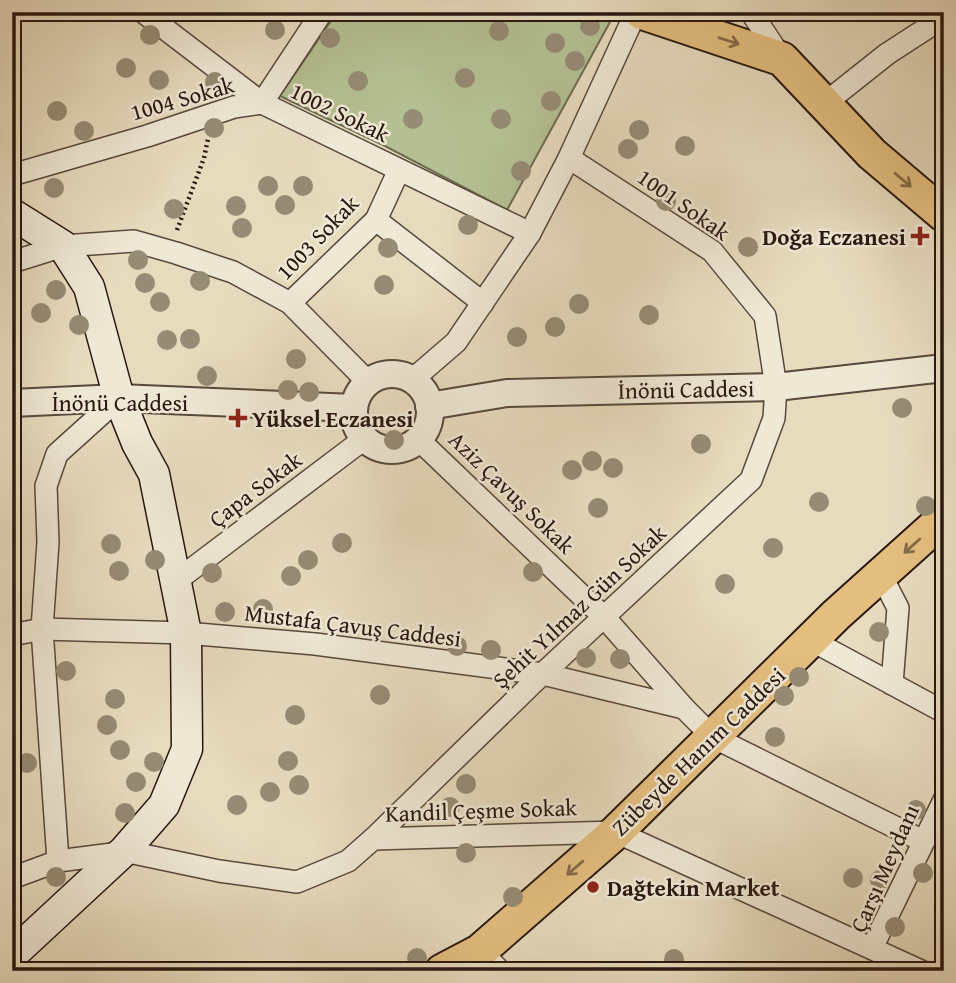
<svg xmlns="http://www.w3.org/2000/svg" width="956" height="983" font-family="'Gentium Book Plus',serif">
<style>
.green{fill:#b4c093;stroke:#6e6c52;stroke-width:2}
.lines{fill:none;stroke-linecap:round;stroke-linejoin:round}
.minor-casing{stroke:#58483c;stroke-width:24}
.tertiary-casing{stroke:#58483c;stroke-width:30}
.secondary-casing{stroke:#291711;stroke-width:33}
.primary-casing{stroke:#291711;stroke-width:37}
.path{stroke:#291711;stroke-width:4.5;stroke-dasharray:2 3.5;stroke-linecap:butt}
.minor{stroke:#efe8d5;stroke-width:21}
.tertiary{stroke:#efe8d5;stroke-width:26}
.secondary{stroke:#efe8d5;stroke-width:30}
.primary{stroke:#e4be7f;stroke-width:33}
.tree{fill:#968b74}
.oneway{stroke:#866a48}
.poi-dot{fill:#8f2418;stroke:#efe8d5;stroke-width:2.5}
.labels{text-anchor:middle;dominant-baseline:central;stroke-width:5;stroke-linejoin:round;paint-order:stroke}
.street-label{font-size:23px;fill:#291711;stroke:#efe8d5}
.poi-label{font-size:23px;font-weight:bold;fill:#291711;stroke:#efe8d5;text-anchor:start}
</style>
<rect width="100%" height="100%" fill="#e7dbbe"/>
<filter id="stains"><feTurbulence type="fractalNoise" baseFrequency=".00286" numOctaves="4"/><feColorMatrix values="0 0 0 0 .2 0 0 0 0 .09 0 0 0 0 .02 0 0 0 .5 -.17"/></filter>
<radialGradient id="worn" r=".72"><stop offset=".6" stop-color="#630" stop-opacity="0"/><stop offset="1" stop-color="#630" stop-opacity=".3"/></radialGradient>
<polygon class="green" points="337,12 579,12 610,22 507,210 383,145 280,96"/>
<g class="lines">
<defs>
<g id="minor">
<polyline points="143,12 262,103 530,233"/>
<polyline points="751,12 782,59"/>
<polyline points="824,104 887,54 944,17"/>
<polyline points="12,175 147,136 234,107 262,103 322,12"/>
<polyline points="376,220 483,303"/>
<polyline points="12,262 63,246 134,241 176,253 233,272 290,303 368,382"/>
<polyline points="290,303 376,220 399,170"/>
<polyline points="412,380 456,342 530,233 569,158 636,12"/>
<polyline points="418,439 605,618 684,708 713,737 923,841"/>
<polyline points="881,575 898,608 892,684"/>
<polyline points="176,581 364,439"/>
<polyline points="12,635 42,629 186,633 315,644 543,674 684,708"/>
<polyline points="811,640 944,712"/>
<polyline points="373,839 536,680 751,480 774,418 776,387 765,316 712,251 569,158"/>
<polyline points="124,851 219,871 297,882 348,861 373,839 616,832 921,971"/>
<polyline points="58,861 42,629 48,542 46,486 57,454 119,398"/>
<polyline points="12,878 58,861 120,853"/>
<polyline points="872,948 944,800"/>
<polyline points="480,951 500,971"/>
</g>
<g id="tertiary">
<circle cx="392" cy="412" r="38"/>
<polyline points="12,403 119,398 354,408"/>
<polyline points="429,406 507,393 776,387 944,368"/>
</g>
<polyline id="secondary" points="12,214 63,246 89,287 119,398 137,443 154,474 186,633 187,749 164,805 124,851 12,955"/>
<g id="primary">
<polyline points="641,12 782,59 872,154 944,215"/>
<polyline points="442,971 480,951 616,832 836,615 944,518"/>
</g>
</defs>
<use href="#minor" class="minor-casing"/>
<use href="#tertiary" class="tertiary-casing"/>
<use href="#secondary" class="secondary-casing"/>
<use href="#primary" class="primary-casing"/>
<polyline class="path" points="177,230 204,158 208,139"/>
<use href="#minor" class="minor"/>
<use href="#tertiary" class="tertiary"/>
<use href="#secondary" class="secondary"/>
<use href="#primary" class="primary"/>
</g>
<g class="tree">
<circle cx="590" cy="26" r="10"/>
<circle cx="275" cy="30" r="10"/>
<circle cx="499" cy="31" r="10"/>
<circle cx="150" cy="35" r="10"/>
<circle cx="330" cy="38" r="10"/>
<circle cx="555" cy="43" r="10"/>
<circle cx="575" cy="61" r="10"/>
<circle cx="126" cy="68" r="10"/>
<circle cx="465" cy="78" r="10"/>
<circle cx="159" cy="80" r="10"/>
<circle cx="358" cy="81" r="10"/>
<circle cx="215" cy="82" r="10"/>
<circle cx="551" cy="101" r="10"/>
<circle cx="57" cy="111" r="10"/>
<circle cx="413" cy="119" r="10"/>
<circle cx="501" cy="119" r="10"/>
<circle cx="214" cy="128" r="10"/>
<circle cx="639" cy="130" r="10"/>
<circle cx="84" cy="131" r="10"/>
<circle cx="685" cy="146" r="10"/>
<circle cx="628" cy="149" r="10"/>
<circle cx="521" cy="171" r="10"/>
<circle cx="268" cy="186" r="10"/>
<circle cx="303" cy="186" r="10"/>
<circle cx="54" cy="188" r="10"/>
<circle cx="666" cy="201" r="10"/>
<circle cx="285" cy="205" r="10"/>
<circle cx="236" cy="206" r="10"/>
<circle cx="174" cy="209" r="10"/>
<circle cx="468" cy="225" r="10"/>
<circle cx="242" cy="228" r="10"/>
<circle cx="748" cy="247" r="10"/>
<circle cx="388" cy="248" r="10"/>
<circle cx="138" cy="260" r="10"/>
<circle cx="200" cy="281" r="10"/>
<circle cx="145" cy="283" r="10"/>
<circle cx="384" cy="285" r="10"/>
<circle cx="56" cy="290" r="10"/>
<circle cx="160" cy="302" r="10"/>
<circle cx="579" cy="304" r="10"/>
<circle cx="41" cy="313" r="10"/>
<circle cx="649" cy="315" r="10"/>
<circle cx="79" cy="325" r="10"/>
<circle cx="555" cy="327" r="10"/>
<circle cx="517" cy="337" r="10"/>
<circle cx="190" cy="339" r="10"/>
<circle cx="167" cy="340" r="10"/>
<circle cx="296" cy="359" r="10"/>
<circle cx="207" cy="376" r="10"/>
<circle cx="288" cy="390" r="10"/>
<circle cx="309" cy="392" r="10"/>
<circle cx="902" cy="408" r="10"/>
<circle cx="394" cy="440" r="10"/>
<circle cx="701" cy="444" r="10"/>
<circle cx="592" cy="461" r="10"/>
<circle cx="613" cy="468" r="10"/>
<circle cx="572" cy="470" r="10"/>
<circle cx="819" cy="502" r="10"/>
<circle cx="926" cy="506" r="10"/>
<circle cx="598" cy="508" r="10"/>
<circle cx="342" cy="543" r="10"/>
<circle cx="111" cy="544" r="10"/>
<circle cx="773" cy="548" r="10"/>
<circle cx="155" cy="560" r="10"/>
<circle cx="308" cy="560" r="10"/>
<circle cx="119" cy="571" r="10"/>
<circle cx="533" cy="572" r="10"/>
<circle cx="212" cy="573" r="10"/>
<circle cx="291" cy="576" r="10"/>
<circle cx="725" cy="584" r="10"/>
<circle cx="263" cy="609" r="10"/>
<circle cx="225" cy="612" r="10"/>
<circle cx="879" cy="632" r="10"/>
<circle cx="457" cy="646" r="10"/>
<circle cx="491" cy="650" r="10"/>
<circle cx="586" cy="658" r="10"/>
<circle cx="620" cy="659" r="10"/>
<circle cx="66" cy="671" r="10"/>
<circle cx="799" cy="677" r="10"/>
<circle cx="380" cy="695" r="10"/>
<circle cx="784" cy="696" r="10"/>
<circle cx="115" cy="699" r="10"/>
<circle cx="295" cy="715" r="10"/>
<circle cx="107" cy="725" r="10"/>
<circle cx="775" cy="737" r="10"/>
<circle cx="120" cy="750" r="10"/>
<circle cx="288" cy="761" r="10"/>
<circle cx="154" cy="762" r="10"/>
<circle cx="27" cy="763" r="10"/>
<circle cx="136" cy="782" r="10"/>
<circle cx="466" cy="784" r="10"/>
<circle cx="299" cy="785" r="10"/>
<circle cx="270" cy="792" r="10"/>
<circle cx="237" cy="805" r="10"/>
<circle cx="450" cy="807" r="10"/>
<circle cx="916" cy="810" r="10"/>
<circle cx="125" cy="813" r="10"/>
<circle cx="466" cy="853" r="10"/>
<circle cx="923" cy="873" r="10"/>
<circle cx="56" cy="877" r="10"/>
<circle cx="853" cy="878" r="10"/>
<circle cx="880" cy="880" r="10"/>
<circle cx="513" cy="897" r="10"/>
<circle cx="895" cy="927" r="10"/>
<circle cx="417" cy="958" r="10"/>
<circle cx="674" cy="959" r="10"/>
</g>
<defs><path id="oneway-shaft" d="M-6 0H5M1.5-3L5.5 0L1.5 3" fill="none" stroke-width="1.6" stroke-linecap="round" stroke-linejoin="round" transform="scale(1.75)"/></defs>
<g class="oneway">
<use href="#oneway-shaft" transform="translate(729 41) rotate(18)"/>
<use href="#oneway-shaft" transform="translate(903 180) rotate(40)"/>
<use href="#oneway-shaft" transform="translate(912 546) rotate(138)"/>
<use href="#oneway-shaft" transform="translate(575 868) rotate(139)"/>
</g>
<g class="poi-dot">
<path d="M916.5 225.5h7v7h7v7h-7v7h-7v-7h-7v-7h7z"/>
<path d="M234.5 407.5h7v7h7v7h-7v7h-7v-7h-7v-7h7z"/>
<circle cx="593" cy="887" r="7"/>
</g>
<g class="labels">
<g class="street-label">
<text transform="translate(182 98) rotate(-16)">1004 Sokak</text>
<text transform="translate(340 112) rotate(26)">1002 Sokak</text>
<text transform="translate(684 204) rotate(35)">1001 Sokak</text>
<text transform="translate(317 237) rotate(-46)">1003 Sokak</text>
<text transform="translate(686 389) rotate(-1)">İnönü Caddesi</text>
<text x="120" y="402">İnönü Caddesi</text>
<text transform="translate(255 489) rotate(-37)">Çapa Sokak</text>
<text transform="translate(512 492) rotate(44)">Aziz Çavuş Sokak</text>
<text transform="translate(579 606) rotate(-43)">Şehit Yılmaz Gün Sokak</text>
<text transform="translate(353 625) rotate(7)">Mustafa Çavuş Caddesi</text>
<text transform="translate(698 751) rotate(-44)">Zübeyde Hanım Caddesi</text>
<text transform="translate(481 810) rotate(-2)">Kandil Çeşme Sokak</text>
<text transform="translate(884 868) rotate(-66)">Çarşı Meydanı</text>
</g>
<g class="poi-label">
<text x="906" y="236" text-anchor="end">Doğa Eczanesi</text>
<text x="252" y="418">Yüksel Eczanesi</text>
<text x="607" y="887">Dağtekin Market</text>
</g>
</g>
<rect width="956" height="983" fill="none" stroke="#e7dbbe" stroke-width="42"/>
<rect x="14" y="14" width="928" height="955" fill="none" stroke="#291711" stroke-width="3.5"/>
<rect x="21" y="21" width="914" height="941" fill="none" stroke="#291711" stroke-width="2"/>
<rect width="100%" height="100%" filter="url(#stains)"/>
<rect width="100%" height="100%" fill="url(#worn)"/>
</svg>
